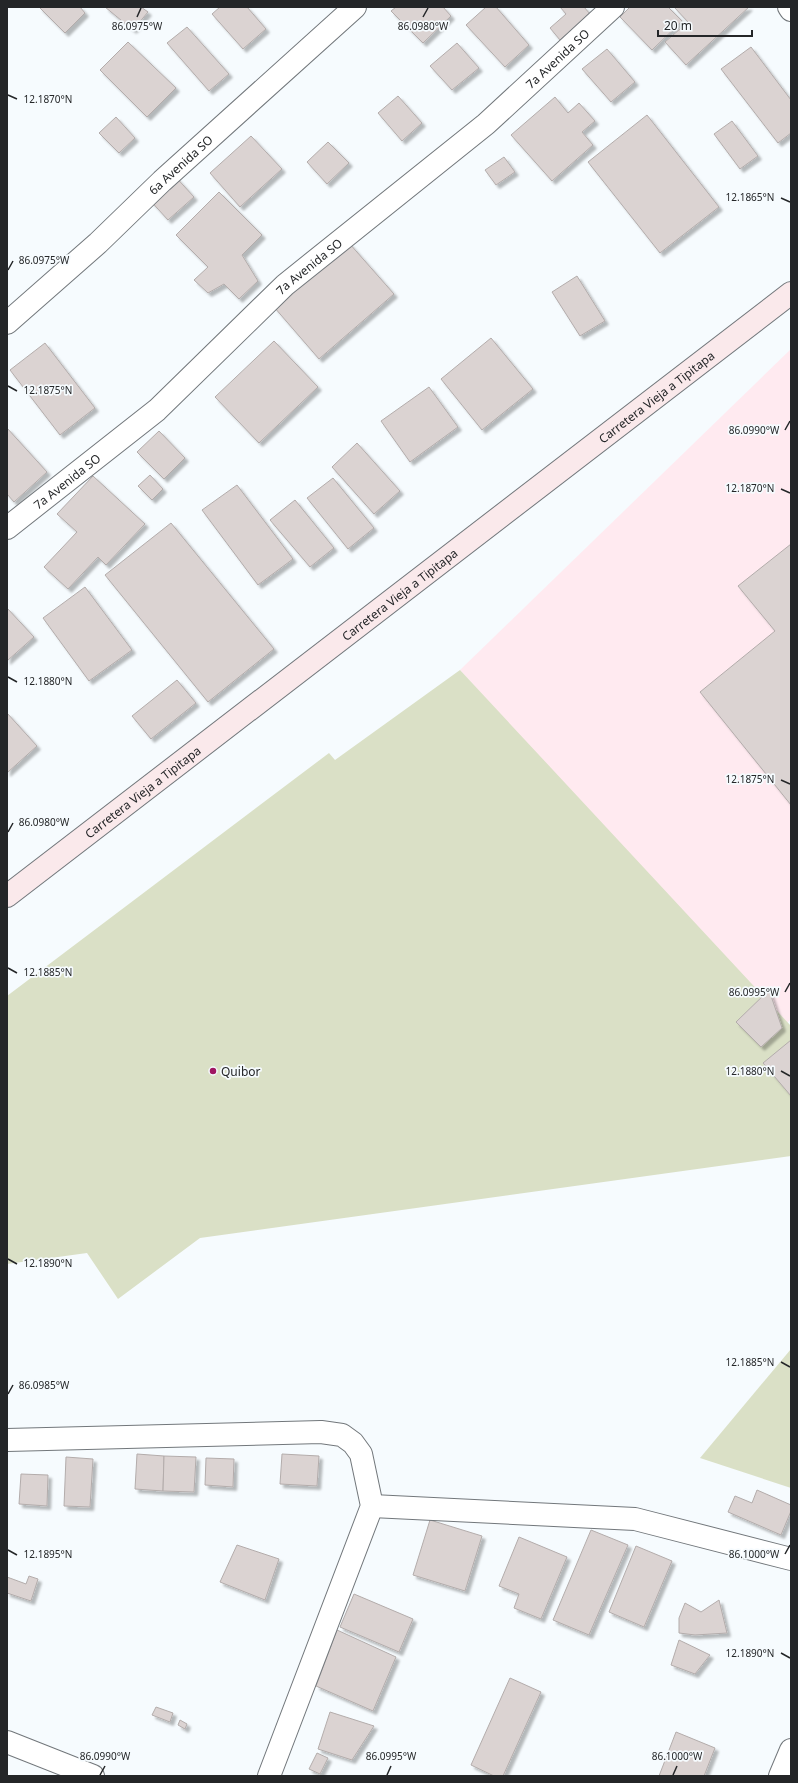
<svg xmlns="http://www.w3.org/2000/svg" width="798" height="1783" font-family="'Noto Sans',sans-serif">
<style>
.industrial{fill:#ffeaf0}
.green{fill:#dae0c6}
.building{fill:#dbd3d2;stroke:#b3acab;filter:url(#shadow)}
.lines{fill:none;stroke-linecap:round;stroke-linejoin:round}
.street-casing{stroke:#72777b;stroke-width:24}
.secondary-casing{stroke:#72777b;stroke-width:24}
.street{stroke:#fff;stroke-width:22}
.secondary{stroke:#fae9eb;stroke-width:22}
.ticks{fill:none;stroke:#242628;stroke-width:1.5}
.poi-dot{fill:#9f1561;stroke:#f6fbfe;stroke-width:1.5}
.labels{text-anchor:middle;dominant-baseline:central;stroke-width:3.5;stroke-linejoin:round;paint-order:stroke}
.street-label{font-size:12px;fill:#242628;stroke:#f6fbfe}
.poi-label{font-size:12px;fill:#242628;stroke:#f6fbfe;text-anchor:start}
.ticks-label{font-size:10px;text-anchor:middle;fill:#242628;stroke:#f6fbfe;stroke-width:3.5;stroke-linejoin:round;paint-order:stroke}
</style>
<defs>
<filter id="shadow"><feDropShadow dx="3.5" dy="3.5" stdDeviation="1" flood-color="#0004"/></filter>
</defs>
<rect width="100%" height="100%" fill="#f6fbfe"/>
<polygon class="industrial" points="791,349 791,1019 782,1028 460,670"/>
<g class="green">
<polygon points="460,670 791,1026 791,1156 200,1238 118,1299 87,1253 7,1264 7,996 329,753 335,760"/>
<polygon points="791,1349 791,1488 700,1458"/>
</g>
<g class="building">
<polygon points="39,7 80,7 85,13 65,33"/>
<polygon points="105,7 141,7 148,12 133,30"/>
<polygon points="220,7 247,7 266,29 243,49 212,14"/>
<polygon points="396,7 443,7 451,16 423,43 391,11"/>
<polygon points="486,7 496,7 529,45 505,67 466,25"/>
<polygon points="560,7 584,7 590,14 560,40 550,28 566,14"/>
<polygon points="630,7 668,7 682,21 652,50 620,17"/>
<polygon points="674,7 749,7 686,65 665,42 688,22"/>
<polygon points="187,27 229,74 209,91 167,43"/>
<polygon points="128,42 176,88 147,117 100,70"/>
<polygon points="457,43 479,68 452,90 430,66"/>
<polygon points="751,47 791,100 791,133 778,143 721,69"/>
<polygon points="607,49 635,82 611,102 582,69"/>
<polygon points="398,96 422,123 402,141 378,113"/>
<polygon points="555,97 568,113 579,103 595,121 582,132 593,145 552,181 511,135"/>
<polygon points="647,115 719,207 660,253 588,162"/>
<polygon points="116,117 135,138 119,153 99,133"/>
<polygon points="732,121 758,156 740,169 714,134"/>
<polygon points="251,136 282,169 240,207 210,173"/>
<polygon points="328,142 349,163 327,184 307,162"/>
<polygon points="504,157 515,172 496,185 485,170"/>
<polygon points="173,174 194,197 168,220 147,197"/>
<polygon points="219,192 262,235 242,255 258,281 239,299 224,284 208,293 194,280 208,267 176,235"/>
<polygon points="349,243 394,294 319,359 274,307"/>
<polygon points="577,276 605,321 580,336 552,292"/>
<polygon points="491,338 533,389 482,430 441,379"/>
<polygon points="274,341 318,387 259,443 215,397"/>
<polygon points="45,343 95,408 60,435 10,370"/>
<polygon points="429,387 458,427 410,462 381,421"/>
<polygon points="7,428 47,472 14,502 7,494"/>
<polygon points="159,431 185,458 164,479 137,452"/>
<polygon points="357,443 400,491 374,514 332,467"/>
<polygon points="150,475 163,489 152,500 138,486"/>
<polygon points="93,476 145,524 106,565 98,557 68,589 44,567 77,532 57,514"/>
<polygon points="333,478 374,528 348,549 307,498"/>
<polygon points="237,485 293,559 258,585 202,510"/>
<polygon points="295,500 334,548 310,567 270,520"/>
<polygon points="171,523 274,649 208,702 105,575"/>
<polygon points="791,544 791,805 700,692 775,631 738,586"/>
<polygon points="85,587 132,650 89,681 43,618"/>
<polygon points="7,608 34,637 7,661"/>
<polygon points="177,680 196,703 151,739 132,716"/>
<polygon points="7,713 37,746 7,773"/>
<polygon points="769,990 782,1028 761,1047 736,1022"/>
<polygon points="791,1040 791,1096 763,1063"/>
<polygon points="137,1454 164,1456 163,1491 135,1489"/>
<polygon points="282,1454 319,1456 317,1486 280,1484"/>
<polygon points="164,1456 196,1457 194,1492 163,1491"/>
<polygon points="66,1457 93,1459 90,1507 64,1506"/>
<polygon points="206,1458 234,1459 233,1487 205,1485"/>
<polygon points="21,1474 48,1475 47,1506 19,1504"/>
<polygon points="757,1490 791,1505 791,1511 781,1535 728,1512 735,1496 752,1503"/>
<polygon points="430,1520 482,1536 465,1591 413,1575"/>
<polygon points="591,1530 628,1545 589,1635 553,1620"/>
<polygon points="519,1537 567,1557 541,1619 514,1608 519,1594 499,1586"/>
<polygon points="237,1545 279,1559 265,1600 220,1582"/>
<polygon points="636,1546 672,1561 644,1627 609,1612"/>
<polygon points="29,1576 38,1579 31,1601 7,1593 7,1577 26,1584"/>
<polygon points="354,1594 413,1619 399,1652 340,1627"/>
<polygon points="719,1600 727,1633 695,1635 679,1633 679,1618 685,1603 701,1612"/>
<polygon points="337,1630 396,1657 373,1711 316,1686"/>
<polygon points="679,1640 710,1655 695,1674 671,1665"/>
<polygon points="510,1678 541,1692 503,1776 494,1776 471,1765"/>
<polygon points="156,1707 173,1713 170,1722 152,1715"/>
<polygon points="330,1712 374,1726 352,1760 318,1749"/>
<polygon points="180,1720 187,1724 185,1729 178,1725"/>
<polygon points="676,1732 715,1748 704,1776 659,1776"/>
<polygon points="317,1753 328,1758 320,1774 309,1769"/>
</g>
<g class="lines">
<defs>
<g id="street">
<polyline points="789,7 791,10"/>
<path id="s1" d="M7,323L98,243L162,181L355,7"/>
<path id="s2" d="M7,528L157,410L285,285L486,124L613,7"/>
<polyline points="7,1440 321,1432 342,1435 353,1443 361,1454 372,1506 269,1776"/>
<polyline points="372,1506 635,1519 791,1559"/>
<polyline points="7,1742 93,1776"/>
<polyline points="780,1776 791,1750"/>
</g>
<g id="secondary">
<path id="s3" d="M7,896L791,293"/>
</g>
</defs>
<use href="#street" class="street-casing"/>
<use href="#secondary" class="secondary-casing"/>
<use href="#street" class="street"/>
<use href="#secondary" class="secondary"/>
</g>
<path class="ticks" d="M137,17L141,8M423,17L428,8M8,95L17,99M781,198L790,202M8,270L13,261M8,386L17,391M785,430L790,421M781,489L790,493M8,677L17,682M781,780L790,784M8,832L13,823M8,968L17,973M785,992L790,983M781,1071L790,1076M8,1259L17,1264M781,1362L790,1367M8,1394L13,1385M8,1550L17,1555M785,1554L790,1545M781,1653L790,1658M100,1775L105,1766M387,1775L391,1766M673,1775L677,1766"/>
<circle class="poi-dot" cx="213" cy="1071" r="4"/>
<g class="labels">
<g class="street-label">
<text stroke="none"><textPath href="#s2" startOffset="724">7a Avenida SO</textPath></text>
<text stroke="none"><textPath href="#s1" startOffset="235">6a Avenida SO</textPath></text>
<text stroke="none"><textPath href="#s2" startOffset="400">7a Avenida SO</textPath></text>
<text stroke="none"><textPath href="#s3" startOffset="819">Carretera Vieja a Tipitapa</textPath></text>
<text stroke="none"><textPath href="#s2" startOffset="76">7a Avenida SO</textPath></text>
<text stroke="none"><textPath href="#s3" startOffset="495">Carretera Vieja a Tipitapa</textPath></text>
<text stroke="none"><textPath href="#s3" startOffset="171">Carretera Vieja a Tipitapa</textPath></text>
</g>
<g class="poi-label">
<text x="221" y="1071">Quibor</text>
</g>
</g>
<g class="ticks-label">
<text x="137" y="30">86.0975°W</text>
<text x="423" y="30">86.0980°W</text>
<text x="48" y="103">12.1870°N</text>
<text x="750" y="201">12.1865°N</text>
<text x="44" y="264">86.0975°W</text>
<text x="48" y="394">12.1875°N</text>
<text x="754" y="434">86.0990°W</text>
<text x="750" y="492">12.1870°N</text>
<text x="48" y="685">12.1880°N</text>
<text x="750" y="783">12.1875°N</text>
<text x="44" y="826">86.0980°W</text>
<text x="48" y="976">12.1885°N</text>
<text x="754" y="996">86.0995°W</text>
<text x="750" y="1075">12.1880°N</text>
<text x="48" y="1267">12.1890°N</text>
<text x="750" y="1366">12.1885°N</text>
<text x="44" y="1389">86.0985°W</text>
<text x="754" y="1558">86.1000°W</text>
<text x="48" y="1558">12.1895°N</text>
<text x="750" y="1657">12.1890°N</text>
<text x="105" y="1760">86.0990°W</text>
<text x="391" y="1760">86.0995°W</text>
<text x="677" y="1760">86.1000°W</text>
</g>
<rect width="798" height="1783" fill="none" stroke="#242628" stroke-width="16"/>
<path d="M658 30v6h94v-6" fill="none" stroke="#242628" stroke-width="2"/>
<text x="664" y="30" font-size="12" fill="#242628" stroke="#f6fbfe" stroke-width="3" paint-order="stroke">20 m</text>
</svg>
